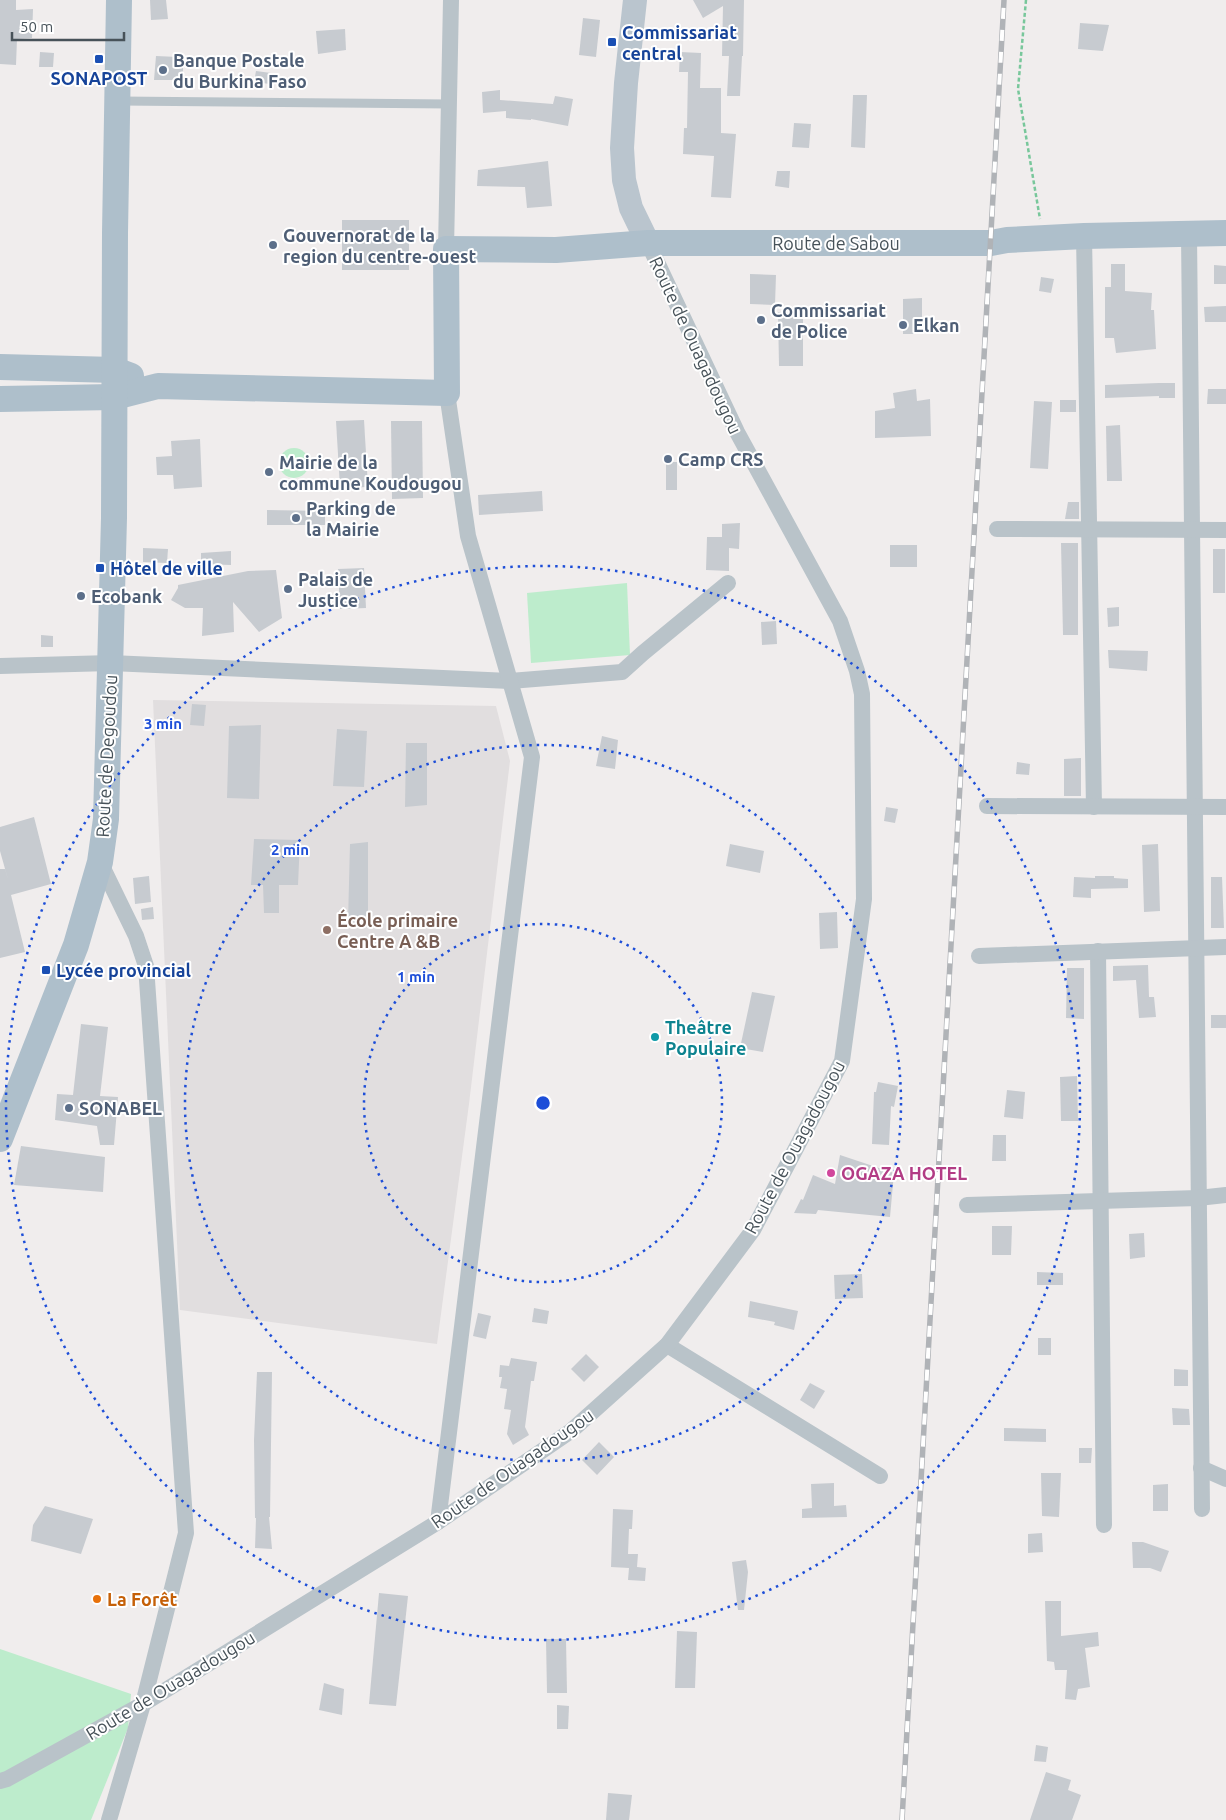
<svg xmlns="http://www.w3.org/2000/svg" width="1226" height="1820" font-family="Ubuntu,sans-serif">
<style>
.education{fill:#e1dedf}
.green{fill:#bdeccc}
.building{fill:#c7cbd0}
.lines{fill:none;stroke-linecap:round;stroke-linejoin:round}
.path{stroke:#78c79b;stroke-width:2.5;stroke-dasharray:4 2.5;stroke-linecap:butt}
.service{stroke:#b9c3c9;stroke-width:9}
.minor{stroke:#b9c3c9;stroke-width:16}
.secondary{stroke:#bac5ce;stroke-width:24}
.primary{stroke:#aebfcb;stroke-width:26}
.rail-casing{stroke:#b0b3b7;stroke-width:5.5}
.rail{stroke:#fff;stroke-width:4;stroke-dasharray:11;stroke-linecap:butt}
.ring{fill:none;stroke:#1d4ed8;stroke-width:2.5;stroke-dasharray:2.5 5}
.transit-dot{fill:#1a4fb4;stroke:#fff;stroke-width:2}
.service-dot{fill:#5c6f8a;stroke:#fff;stroke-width:2}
.education-dot{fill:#8d6e63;stroke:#fff;stroke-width:2}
.culture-dot{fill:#0f9aa8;stroke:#fff;stroke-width:2}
.hotel-dot{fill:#d1479c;stroke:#fff;stroke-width:2}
.food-dot{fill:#e8710a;stroke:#fff;stroke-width:2}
.labels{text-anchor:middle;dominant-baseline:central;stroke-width:4;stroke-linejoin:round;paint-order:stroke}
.transit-label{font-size:18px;font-weight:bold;fill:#164399;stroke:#fff;text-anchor:start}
.service-label{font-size:18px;font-weight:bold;fill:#4e5e75;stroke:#fff;text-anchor:start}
.street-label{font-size:18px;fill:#475259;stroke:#fff}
.education-label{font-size:18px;font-weight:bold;fill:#785e54;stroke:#fff;text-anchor:start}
.culture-label{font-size:18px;font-weight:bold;fill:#0d838f;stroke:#fff;text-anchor:start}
.hotel-label{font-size:18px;font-weight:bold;fill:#b23c85;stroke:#fff;text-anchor:start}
.food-label{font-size:18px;font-weight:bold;fill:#c56008;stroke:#fff;text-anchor:start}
.centre{fill:#1d4ed8;stroke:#fff;stroke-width:2.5}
.ring-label{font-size:15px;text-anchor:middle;font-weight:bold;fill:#1d4ed8;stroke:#fff;stroke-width:4;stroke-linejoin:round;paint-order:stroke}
</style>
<rect width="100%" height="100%" fill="#f0eded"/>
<polygon class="education" points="153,700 496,706 510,761 469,1104 437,1344 180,1310"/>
<g class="green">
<circle cx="294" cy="463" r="15"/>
<polygon points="627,583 630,655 531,663 527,593"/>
<polygon points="0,1649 131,1694 128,1728 91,1820 0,1820"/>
</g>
<g class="building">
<polygon points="0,0 16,0 16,10 33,9 32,38 17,39 16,65 0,64"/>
<polygon points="150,0 166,0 168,19 151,20"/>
<polygon points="693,0 744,0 743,56 742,56 740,96 727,96 729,56 722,56 723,6 703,18"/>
<polygon points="583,18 600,20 596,57 579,55"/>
<polygon points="1080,23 1109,25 1103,51 1078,49"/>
<polygon points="345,29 346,50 318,54 316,31"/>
<polygon points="40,52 54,53 53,67 39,67"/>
<polygon points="680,52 701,53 700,88 721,88 721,133 736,134 731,198 711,197 714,156 683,154 684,128 687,128 688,72 679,72"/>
<polygon points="156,56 178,57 177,66 183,66 183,80 154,80"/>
<polygon points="256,71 271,73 270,84 254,82"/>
<polygon points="500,90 500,100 553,104 555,96 573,99 568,126 531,119 531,120 506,118 506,111 483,113 482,92"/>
<polygon points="853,95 867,95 865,148 851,147"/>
<polygon points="794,123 811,124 809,148 792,147"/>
<polygon points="548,161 552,206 527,208 525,187 477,186 478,170"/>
<polygon points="777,171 790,171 789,188 775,186"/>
<rect x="342" y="220" width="67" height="50"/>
<polygon points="1111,264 1125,264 1125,291 1152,293 1151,310 1154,310 1156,349 1116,353 1114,338 1105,338 1105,287 1111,287"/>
<polygon points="1214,265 1226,266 1226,284 1214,284"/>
<polygon points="750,274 776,275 775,305 750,304"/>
<polygon points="1041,277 1054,279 1051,293 1039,291"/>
<polygon points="922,298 922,334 903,334 903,299"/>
<polygon points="1226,306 1226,322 1205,322 1204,307"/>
<polygon points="778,312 803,312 803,366 779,366"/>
<polygon points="1159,383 1175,383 1175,398 1159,398 1159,396 1105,398 1105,385"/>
<polygon points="916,389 917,401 930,399 931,436 875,438 875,411 895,408 893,393"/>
<polygon points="1208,389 1226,389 1226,404 1207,404"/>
<rect x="1060" y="400" width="16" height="12"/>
<polygon points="1034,401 1052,402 1048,469 1030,468"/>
<polygon points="364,420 368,487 340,488 336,421"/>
<polygon points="391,421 422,421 423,498 392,499"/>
<polygon points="1120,425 1122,481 1107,481 1106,426"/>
<polygon points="200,439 202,487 174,489 173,475 157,475 156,457 172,456 171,441"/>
<rect x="666" y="462" width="11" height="28"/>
<polygon points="542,491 543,511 479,515 478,495"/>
<polygon points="1068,502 1079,502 1079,519 1065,519"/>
<polygon points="267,510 325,511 325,525 267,525"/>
<polygon points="740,523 739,549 729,548 729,571 706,570 707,537 722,537 722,524"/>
<polygon points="1061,543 1078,543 1078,635 1063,635"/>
<rect x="890" y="545" width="27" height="22"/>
<polygon points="143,548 168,549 167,563 143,562"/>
<rect x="1213" y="549" width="12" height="44"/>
<polygon points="231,551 231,565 201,564 201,553"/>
<polygon points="364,568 366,608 340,609 338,569"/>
<polygon points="276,570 282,618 259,632 233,602 234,632 202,636 203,608 185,608 171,600 178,588 178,585 248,571"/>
<polygon points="1119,607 1119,626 1108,627 1107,608"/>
<polygon points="776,621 777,644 762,645 761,622"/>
<polygon points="41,635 53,636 53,647 41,647"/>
<polygon points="1108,650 1148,651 1147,671 1109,668"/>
<polygon points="192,704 206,705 204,726 190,725"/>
<polygon points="261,725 259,799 227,798 229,726"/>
<polygon points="337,729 367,731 364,787 333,786"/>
<polygon points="602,736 618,740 615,769 596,766"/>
<polygon points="406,743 427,743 427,805 405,807"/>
<polygon points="1081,758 1081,796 1064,796 1064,759"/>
<polygon points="1017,762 1030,764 1029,775 1016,774"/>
<polygon points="886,807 898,809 895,823 884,821"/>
<polygon points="34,817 51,884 11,895 25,952 0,958 0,869 5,869 9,883 0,851 0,827"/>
<polygon points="254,839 300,840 298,885 279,885 279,913 264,913 263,885 251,885"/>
<polygon points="368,842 368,921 348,922 350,844"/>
<polygon points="730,844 764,851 760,873 726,866"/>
<polygon points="1158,844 1160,911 1144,912 1142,845"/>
<polygon points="149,876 151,902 135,904 133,878"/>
<polygon points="1095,876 1114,876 1114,878 1128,879 1128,888 1091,889 1091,898 1073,897 1074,877 1095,878"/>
<polygon points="1211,877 1222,877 1224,928 1211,928"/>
<polygon points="153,907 154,919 142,920 141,909"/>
<polygon points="837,912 838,948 820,949 819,913"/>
<polygon points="1148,965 1149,997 1154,997 1156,1017 1139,1018 1136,980 1113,981 1113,966"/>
<polygon points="1067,968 1084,968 1084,1019 1066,1018"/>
<polygon points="752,992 775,996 763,1052 740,1048"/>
<rect x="1211" y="1015" width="15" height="13"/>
<polygon points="81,1024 108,1027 100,1096 118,1097 114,1145 100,1145 97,1126 55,1120 57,1094 73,1095"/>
<polygon points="1077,1076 1078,1121 1061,1121 1060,1077"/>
<polygon points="878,1082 898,1086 894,1107 891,1106 889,1145 872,1144 874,1092 876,1092"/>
<polygon points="1007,1090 1025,1092 1023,1119 1004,1117"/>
<polygon points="993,1135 1006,1135 1006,1161 992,1161"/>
<polygon points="21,1146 105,1157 103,1192 14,1185"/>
<polygon points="840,1155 894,1173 890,1217 818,1210 816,1214 794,1213 801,1199 803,1200 813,1175 835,1184"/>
<polygon points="992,1226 1012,1226 1011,1255 992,1255"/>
<polygon points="1144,1233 1145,1257 1130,1259 1129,1234"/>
<polygon points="1037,1272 1063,1273 1063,1285 1037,1285"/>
<polygon points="862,1274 863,1298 835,1299 834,1275"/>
<polygon points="750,1301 798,1311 794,1330 774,1325 775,1322 748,1317"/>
<polygon points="534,1308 549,1311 547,1324 532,1322"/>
<polygon points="478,1313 491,1316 486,1339 473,1336"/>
<rect x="1038" y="1338" width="13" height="17"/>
<polygon points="586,1354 599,1367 584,1382 571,1369"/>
<polygon points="511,1358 537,1362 534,1381 531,1381 525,1427 529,1435 513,1445 507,1434 511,1410 504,1409 507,1389 500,1388 502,1377 499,1377 500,1365 509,1366"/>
<polygon points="1174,1369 1188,1370 1188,1386 1174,1386"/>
<polygon points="257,1372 272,1372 270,1517 269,1517 272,1549 255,1548 256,1518 255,1518 254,1440"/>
<polygon points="810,1383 825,1391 814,1409 800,1400"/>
<polygon points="1172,1408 1189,1409 1190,1425 1173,1425"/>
<polygon points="1004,1428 1046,1429 1046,1442 1004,1441"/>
<polygon points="599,1442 614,1457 597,1475 582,1460"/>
<polygon points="1079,1448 1092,1448 1091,1463 1079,1463"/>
<polygon points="1041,1473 1061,1473 1059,1517 1042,1516"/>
<polygon points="834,1483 834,1506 846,1505 847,1517 802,1518 802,1509 812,1508 811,1484"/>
<polygon points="1168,1484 1168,1511 1153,1511 1153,1485"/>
<polygon points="45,1506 93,1519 81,1554 31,1541 33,1525"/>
<polygon points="613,1509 633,1510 632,1529 629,1529 628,1554 638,1554 637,1567 646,1568 645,1581 628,1580 629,1568 611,1567"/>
<polygon points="1042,1533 1043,1552 1028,1553 1028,1534"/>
<polygon points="1132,1542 1143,1542 1169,1551 1161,1572 1150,1568 1133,1568"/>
<polygon points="746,1560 748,1572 744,1610 738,1610 732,1562"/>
<polygon points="379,1593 408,1596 396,1706 369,1704"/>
<polygon points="1045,1601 1061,1601 1061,1636 1098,1632 1099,1646 1085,1648 1090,1687 1078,1689 1076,1700 1065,1699 1067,1670 1055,1670 1054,1662 1047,1661"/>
<polygon points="677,1631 697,1632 695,1688 675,1688"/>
<polygon points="546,1639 566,1639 567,1693 547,1693"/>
<polygon points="324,1683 344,1689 342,1715 319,1710"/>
<polygon points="557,1705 569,1706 568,1729 557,1729"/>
<polygon points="1036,1745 1048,1747 1046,1762 1034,1761"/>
<polygon points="1046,1772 1071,1780 1068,1790 1081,1795 1072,1820 1030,1820"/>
<polygon points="608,1793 632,1795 629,1820 606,1820"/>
</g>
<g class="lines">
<polyline class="path" points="1026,0 1018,89 1040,219"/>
<polyline class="service" points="120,101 450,104"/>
<g class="minor">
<polyline points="1189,234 1202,1509"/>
<polyline points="1084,236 1094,807"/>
<polyline points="446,249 451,0"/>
<polyline points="997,529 1226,530"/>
<polyline points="0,666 111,663 510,681 622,672 643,653 728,583"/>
<polyline points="987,806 1226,807"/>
<polyline points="100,862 136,936 146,966 186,1533 143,1704 109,1820"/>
<polyline points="1098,951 1104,1525"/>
<polyline points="979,956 1226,947"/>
<polyline points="967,1205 1198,1198 1226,1195"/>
<polyline points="667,1345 880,1476"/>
<polyline points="1201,1468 1226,1479"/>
<polyline points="438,1522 532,757 468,536 447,393"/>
<polyline points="0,1781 7,1779 143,1704 438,1522 571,1431 667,1345 753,1230 842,1061 864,899 862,694 857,671 840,621 737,432 648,243"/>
</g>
<polyline class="secondary" points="635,0 626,83 622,148 624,180 631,208 648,243"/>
<g class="primary">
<polyline points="0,367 115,370 131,376"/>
<polyline points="0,399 115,397 158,386 447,393 446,249 556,250 648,243 991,243 1007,240 1084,236 1226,233"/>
<polyline points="0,1139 76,945 100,862 106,819 114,518 115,233 119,0"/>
</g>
<defs>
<polyline id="rail" points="902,1820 1004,0"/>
</defs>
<use href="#rail" class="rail-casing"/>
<use href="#rail" class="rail"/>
</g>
<g class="ring">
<circle cx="543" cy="1103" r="179"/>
<circle cx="543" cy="1103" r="358"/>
<circle cx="543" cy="1103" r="537"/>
</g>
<g class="transit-dot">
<rect x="607" y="37" width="10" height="10" rx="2.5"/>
<rect x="94" y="54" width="10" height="10" rx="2.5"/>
<rect x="95" y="563" width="10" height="10" rx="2.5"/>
<rect x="41" y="965" width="10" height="10" rx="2.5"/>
</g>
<g class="service-dot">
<circle cx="163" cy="70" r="5"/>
<circle cx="273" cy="245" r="5"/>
<circle cx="761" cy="320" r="5"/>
<circle cx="903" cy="325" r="5"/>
<circle cx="668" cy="459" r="5"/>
<circle cx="269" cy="472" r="5"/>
<circle cx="296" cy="518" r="5"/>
<circle cx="288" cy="589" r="5"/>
<circle cx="81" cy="596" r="5"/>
<circle cx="69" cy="1108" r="5"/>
</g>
<circle class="education-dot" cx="327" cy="930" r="5"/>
<circle class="culture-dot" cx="655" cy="1037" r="5"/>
<circle class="hotel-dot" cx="831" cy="1173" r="5"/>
<circle class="food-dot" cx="97" cy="1599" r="5"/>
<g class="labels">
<g class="transit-label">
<text x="622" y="32">Commissariat<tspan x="622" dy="21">central</tspan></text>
<text x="99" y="78" text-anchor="middle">SONAPOST</text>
<text x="110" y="568">Hôtel de ville</text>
<text x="56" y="970">Lycée provincial</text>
</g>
<g class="service-label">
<text x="173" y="60">Banque Postale<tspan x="173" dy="21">du Burkina Faso</tspan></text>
<text x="283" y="235">Gouvernorat de la<tspan x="283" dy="21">region du centre-ouest</tspan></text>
<text x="771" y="310">Commissariat<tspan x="771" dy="21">de Police</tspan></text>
<text x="913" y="325">Elkan</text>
<text x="678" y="459">Camp CRS</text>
<text x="279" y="462">Mairie de la<tspan x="279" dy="21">commune Koudougou</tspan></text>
<text x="306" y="508">Parking de<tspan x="306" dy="21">la Mairie</tspan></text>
<text x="298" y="579">Palais de<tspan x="298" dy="21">Justice</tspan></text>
<text x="91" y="596">Ecobank</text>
<text x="79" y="1108">SONABEL</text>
</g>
<g class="street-label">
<text x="836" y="243">Route de Sabou</text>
<text transform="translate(696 345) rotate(65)">Route de Ouagadougou</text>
<text transform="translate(106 756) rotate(-87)">Route de Degoudou</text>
<text transform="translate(794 1147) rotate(-62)">Route de Ouagadougou</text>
<text transform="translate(512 1468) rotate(-35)">Route de Ouagadougou</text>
<text transform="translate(170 1685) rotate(-31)">Route de Ouagadougou</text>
</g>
<g class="education-label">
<text x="337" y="920">École primaire<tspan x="337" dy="21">Centre A &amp;B</tspan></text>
</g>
<g class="culture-label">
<text x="665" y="1027">Theâtre<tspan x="665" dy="21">Populaire</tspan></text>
</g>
<g class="hotel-label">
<text x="841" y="1173">OGAZA HOTEL</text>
</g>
<g class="food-label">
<text x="107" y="1599">La Forêt</text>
</g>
</g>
<circle cx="543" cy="1103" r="8" class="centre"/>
<g class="ring-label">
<text x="163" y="729">3 min</text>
<text x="290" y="855">2 min</text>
<text x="416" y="982">1 min</text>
</g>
<path d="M12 32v8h112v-8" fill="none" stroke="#475259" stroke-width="2.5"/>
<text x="20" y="32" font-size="15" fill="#475259" stroke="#ffffff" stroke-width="4" paint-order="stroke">50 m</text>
</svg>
